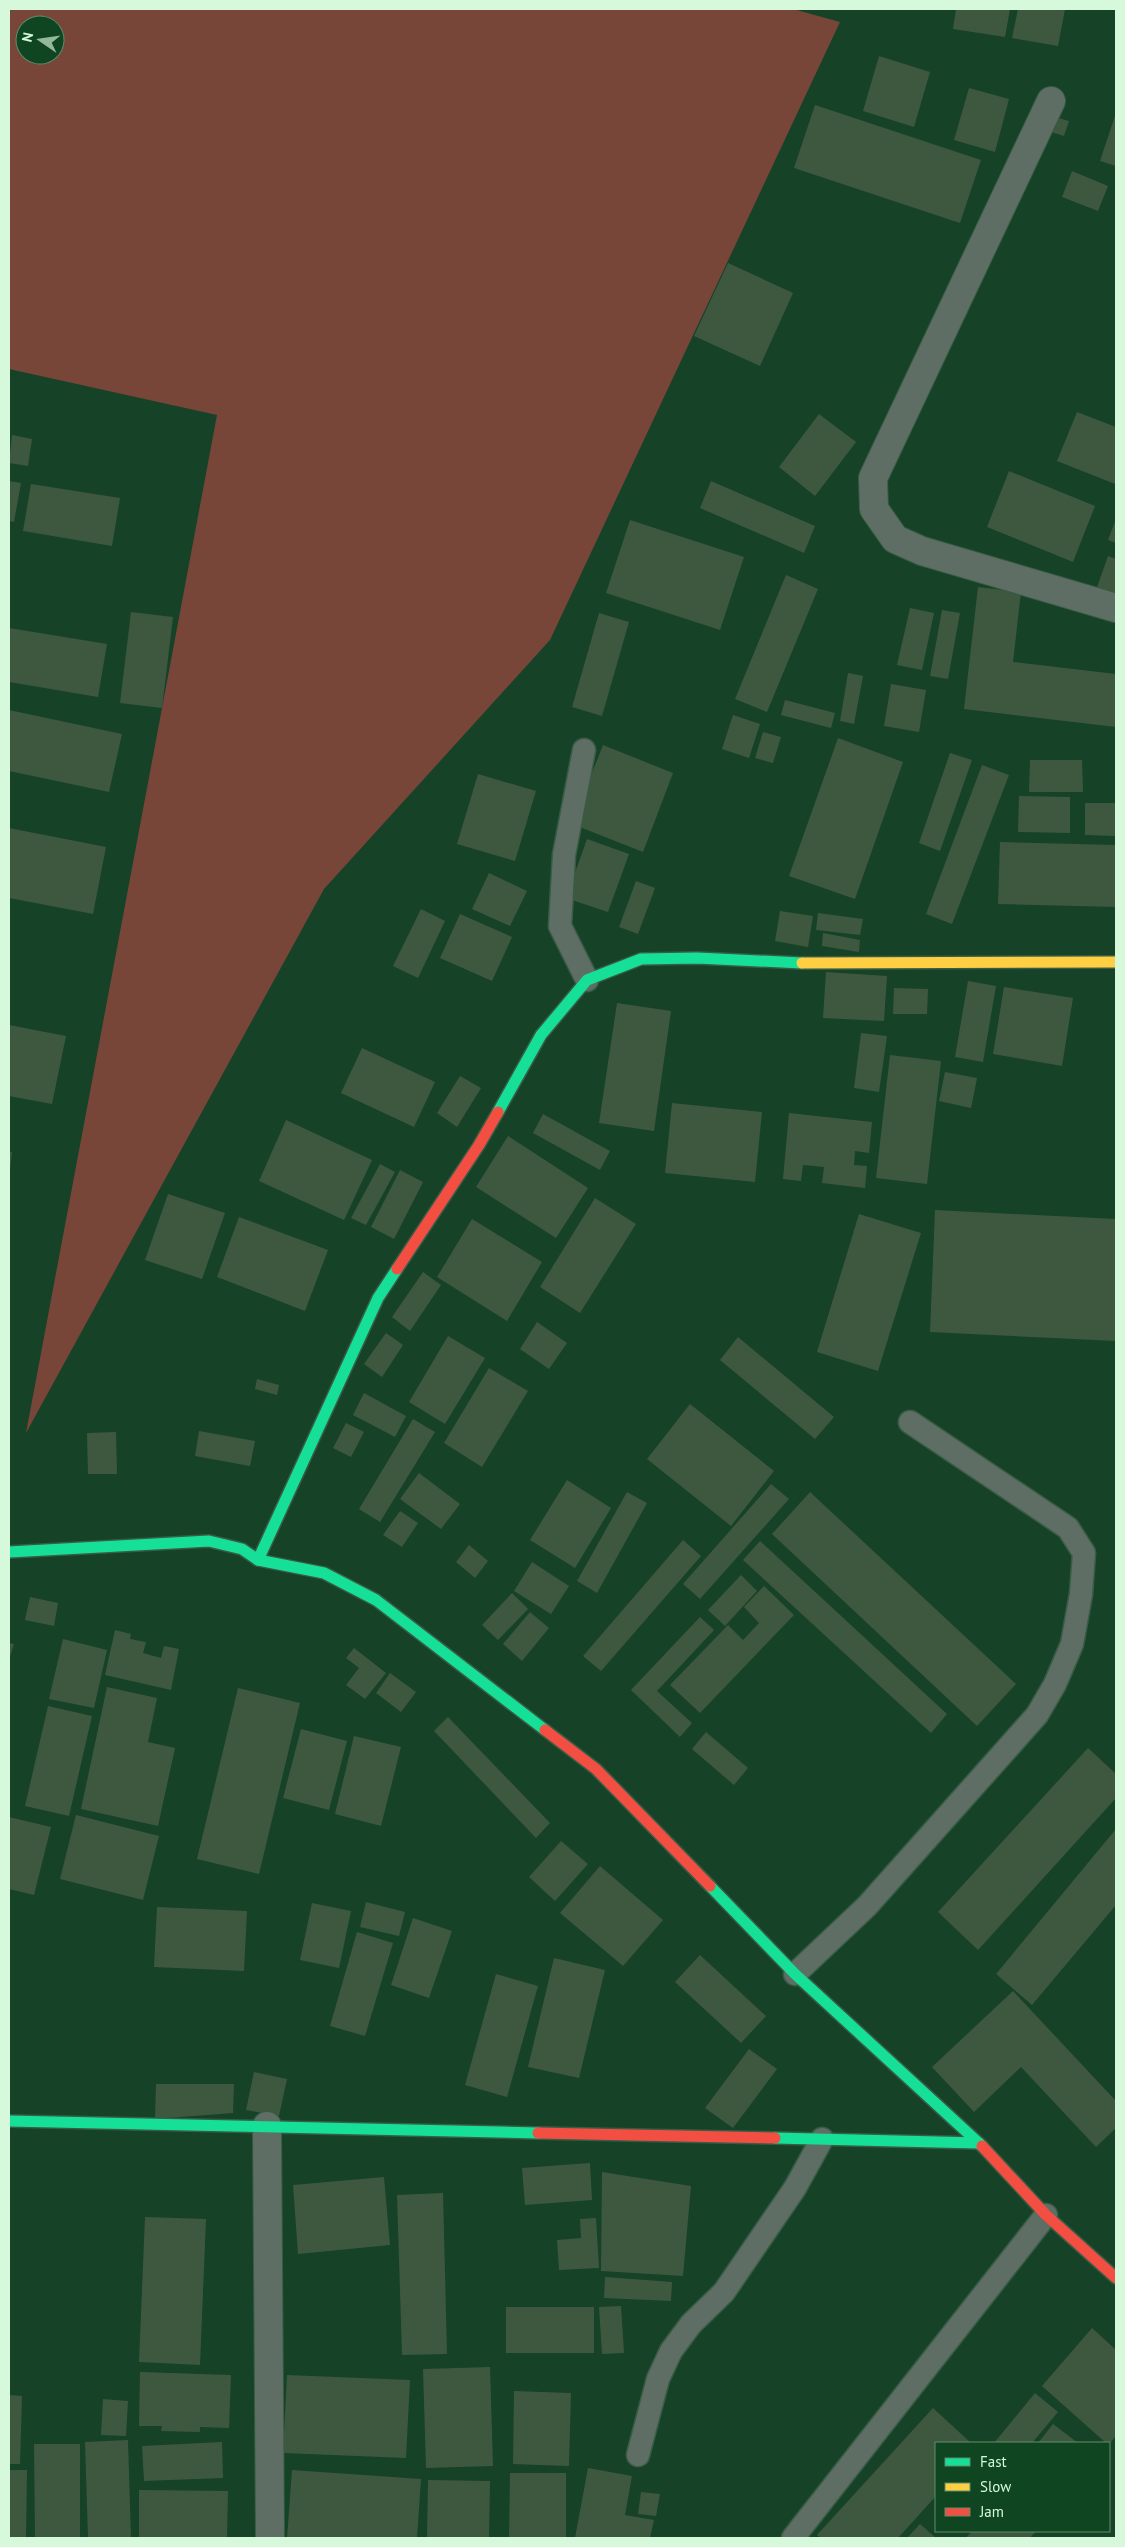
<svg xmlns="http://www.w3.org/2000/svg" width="1125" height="2547" font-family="'PT Sans',sans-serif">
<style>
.green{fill:#784539;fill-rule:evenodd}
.building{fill:#3e583f}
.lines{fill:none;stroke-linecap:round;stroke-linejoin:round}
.lane-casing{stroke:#385c45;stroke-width:25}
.street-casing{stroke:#385c45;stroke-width:30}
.fast-casing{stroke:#385c45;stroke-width:14}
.slow-casing{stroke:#385c45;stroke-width:14}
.jam-casing{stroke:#385c45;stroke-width:14}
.lane{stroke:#5f6e64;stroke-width:22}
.street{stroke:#5f6e64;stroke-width:28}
.fast{stroke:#16e098;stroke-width:11}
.slow{stroke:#ffcf43;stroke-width:11}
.jam{stroke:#f24e42;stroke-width:11}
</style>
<rect width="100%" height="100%" fill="#164228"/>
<path class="green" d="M9,9H793L840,22L550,640L324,889L26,1433L217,415L9,369ZM25,25H55V55H25Z"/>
<g class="building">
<polygon points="956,9 1010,9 1005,37 953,29"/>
<polygon points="1018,9 1065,9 1058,46 1012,38"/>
<polygon points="879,56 930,72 914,127 863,111"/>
<polygon points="969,88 1009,99 995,152 954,140"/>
<polygon points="815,105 981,160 960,223 794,168"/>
<polygon points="1116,113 1116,166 1100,161"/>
<polygon points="1048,115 1069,121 1064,136 1044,130"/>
<polygon points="1072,171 1108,186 1098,211 1062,197"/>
<polygon points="728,263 793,293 760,366 694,336"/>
<polygon points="1077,412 1116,427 1115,484 1057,461"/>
<polygon points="819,414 856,442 815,496 779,467"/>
<polygon points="12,435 32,439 28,466 9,463"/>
<polygon points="1009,471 1095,506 1073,562 987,527"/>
<polygon points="9,481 21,483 14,522 9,521"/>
<polygon points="711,481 815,526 804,553 700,508"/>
<polygon points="31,484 120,498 112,546 23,531"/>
<polygon points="1116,519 1116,543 1108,540"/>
<polygon points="630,520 744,557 720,630 606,593"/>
<polygon points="1108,556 1116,559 1116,597 1096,590"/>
<polygon points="786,575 818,589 767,712 735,699"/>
<polygon points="978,587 1021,592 1013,662 1116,674 1116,727 964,709"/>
<polygon points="910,608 934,613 922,670 897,665"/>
<polygon points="942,610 960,613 948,679 930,676"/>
<polygon points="131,612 173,617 162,708 120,703"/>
<polygon points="599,613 629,622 602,716 572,707"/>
<polygon points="9,628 107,644 98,697 9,682"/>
<polygon points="848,673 863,676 854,724 840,721"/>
<polygon points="891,684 926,690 919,732 884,726"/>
<polygon points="785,700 835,713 831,728 781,715"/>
<polygon points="9,710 122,734 109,792 9,771"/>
<polygon points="733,715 760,724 749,758 722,749"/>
<polygon points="763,732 781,737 773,763 755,758"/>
<polygon points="838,738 903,762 855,899 789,876"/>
<polygon points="603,745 673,773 643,852 572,824"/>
<polygon points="950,753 972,760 940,851 919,843"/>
<polygon points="1030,760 1082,760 1083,792 1029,792"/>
<polygon points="982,765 1009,775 952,924 926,914"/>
<polygon points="478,774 536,791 515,861 457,844"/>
<polygon points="1019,796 1070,797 1070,833 1018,832"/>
<polygon points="1085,803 1116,803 1116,836 1085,835"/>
<polygon points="9,828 106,847 93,914 9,898"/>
<polygon points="587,839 629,854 608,912 566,898"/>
<polygon points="1000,842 1116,845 1116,907 998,904"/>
<polygon points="489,873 527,891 510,926 472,909"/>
<polygon points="636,881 655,888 638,934 619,927"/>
<polygon points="421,909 445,921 418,978 393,966"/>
<polygon points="780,911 813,916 808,947 775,941"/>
<polygon points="818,913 863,919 860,935 816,930"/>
<polygon points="460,914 512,937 492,981 440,958"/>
<polygon points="823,933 860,940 859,952 822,946"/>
<polygon points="826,972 887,976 884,1021 823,1018"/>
<polygon points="968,981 996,986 983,1062 955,1057"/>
<polygon points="1004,987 1073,998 1062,1066 993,1054"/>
<polygon points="894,988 928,989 927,1014 893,1014"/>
<polygon points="617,1003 671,1011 654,1131 599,1123"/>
<polygon points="9,1025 66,1036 52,1104 9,1096"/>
<polygon points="861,1033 887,1036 879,1092 854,1088"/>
<polygon points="362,1048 435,1082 414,1127 341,1093"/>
<polygon points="890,1055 941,1061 927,1184 876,1178"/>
<polygon points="945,1072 977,1078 971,1108 939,1101"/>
<polygon points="460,1076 481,1088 457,1127 437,1113"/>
<polygon points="672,1103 762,1112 755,1182 665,1173"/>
<polygon points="789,1113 872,1122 869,1153 855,1151 854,1165 867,1166 865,1188 822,1183 824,1167 803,1165 801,1181 783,1179"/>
<polygon points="543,1114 610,1151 600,1170 533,1133"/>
<polygon points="286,1120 372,1160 344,1220 259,1181"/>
<polygon points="508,1136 588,1188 556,1238 476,1187"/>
<polygon points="9,1152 12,1152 10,1169 9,1169"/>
<polygon points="380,1164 395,1172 366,1225 351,1218"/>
<polygon points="400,1170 423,1182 394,1239 371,1227"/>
<polygon points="168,1194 225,1213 202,1279 145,1260"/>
<polygon points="595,1198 636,1224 580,1313 540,1287"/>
<polygon points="935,1210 1116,1219 1116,1341 930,1332"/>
<polygon points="859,1214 921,1233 878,1371 817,1352"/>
<polygon points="239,1217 328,1250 305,1311 217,1277"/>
<polygon points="472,1219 542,1262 507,1321 437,1277"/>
<polygon points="423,1272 441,1285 410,1331 392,1317"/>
<polygon points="537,1322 567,1343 549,1369 520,1349"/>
<polygon points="386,1333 403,1345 382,1377 364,1364"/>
<polygon points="448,1336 485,1358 445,1424 409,1402"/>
<polygon points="738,1337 834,1417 815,1439 720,1360"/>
<polygon points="489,1368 528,1391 482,1467 444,1443"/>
<polygon points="257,1379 279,1385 277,1395 255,1389"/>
<polygon points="364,1393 406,1416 395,1437 353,1415"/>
<polygon points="690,1404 774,1471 731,1526 647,1459"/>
<polygon points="413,1419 435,1432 380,1522 359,1509"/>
<polygon points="346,1423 364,1432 351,1457 333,1448"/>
<polygon points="199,1431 255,1441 250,1466 195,1456"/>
<polygon points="116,1432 117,1474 88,1474 87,1433"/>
<polygon points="419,1473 460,1504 441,1529 400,1499"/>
<polygon points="567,1480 611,1508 575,1568 530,1540"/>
<polygon points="771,1484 789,1499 700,1599 683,1584"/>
<polygon points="627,1492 647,1503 597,1593 577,1581"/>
<polygon points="810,1492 1016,1684 977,1726 772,1534"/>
<polygon points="400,1511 418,1523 402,1547 383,1535"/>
<polygon points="683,1540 701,1556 601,1671 583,1656"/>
<polygon points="760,1541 947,1714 931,1733 743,1560"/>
<polygon points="469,1545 488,1561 475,1578 456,1562"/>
<polygon points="532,1562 569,1586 551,1614 514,1591"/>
<polygon points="741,1575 757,1591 725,1626 708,1610"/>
<polygon points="764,1586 794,1615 700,1713 670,1685 728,1625 743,1640 759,1623 744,1607"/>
<polygon points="512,1593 528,1609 498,1640 482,1625"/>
<polygon points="30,1597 58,1603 54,1626 25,1620"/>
<polygon points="530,1612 549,1628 522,1661 503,1644"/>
<polygon points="700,1617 714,1630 657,1691 692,1723 680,1737 631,1690"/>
<polygon points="115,1630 131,1634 130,1639 146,1642 143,1653 161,1658 164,1646 179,1649 171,1690 105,1675"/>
<polygon points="63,1639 107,1650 94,1708 49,1699"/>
<polygon points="9,1643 14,1644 9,1660"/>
<polygon points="354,1648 386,1673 365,1699 346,1685 359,1668 346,1658"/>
<polygon points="390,1673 416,1692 401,1712 376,1693"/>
<polygon points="107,1687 157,1698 148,1742 175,1748 158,1826 81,1809"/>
<polygon points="238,1688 300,1703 259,1874 197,1859"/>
<polygon points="48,1706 92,1716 69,1816 25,1806"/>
<polygon points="448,1717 550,1823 536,1838 434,1731"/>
<polygon points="301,1729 347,1741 329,1810 283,1798"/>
<polygon points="706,1732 748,1768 734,1785 692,1749"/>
<polygon points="354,1736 401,1747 381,1826 335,1814"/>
<polygon points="1088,1748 1116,1774 1116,1798 978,1950 938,1912"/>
<polygon points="76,1815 159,1836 143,1900 60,1879"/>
<polygon points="9,1817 51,1827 34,1895 9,1889"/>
<polygon points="1116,1829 1116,1905 1032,2005 996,1974"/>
<polygon points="561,1841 588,1864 555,1901 529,1877"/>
<polygon points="600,1866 663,1920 623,1966 560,1913"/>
<polygon points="366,1902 405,1912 399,1936 360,1927"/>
<polygon points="312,1903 351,1911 339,1968 300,1960"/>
<polygon points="157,1907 247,1911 244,1971 154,1967"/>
<polygon points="413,1918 452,1931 429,1998 391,1985"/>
<polygon points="357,1932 393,1943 365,2036 330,2026"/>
<polygon points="700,1955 766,2016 741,2043 675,1982"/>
<polygon points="554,1958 605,1970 579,2078 528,2067"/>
<polygon points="496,1974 538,1986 507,2097 465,2085"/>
<polygon points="1013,1991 1116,2101 1116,2128 1096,2147 1021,2067 974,2112 932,2067"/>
<polygon points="749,2049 777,2069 733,2128 705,2108"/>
<polygon points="254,2072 287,2079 279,2116 246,2110"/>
<polygon points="156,2084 234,2084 233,2113 155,2119"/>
<polygon points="590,2163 592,2200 525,2205 522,2168"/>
<polygon points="602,2172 691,2186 683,2276 601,2271"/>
<polygon points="384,2177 390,2245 298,2254 293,2185"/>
<polygon points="443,2193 447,2354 402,2355 397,2195"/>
<polygon points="145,2217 206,2219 200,2365 139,2362"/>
<polygon points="596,2218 599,2268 559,2270 557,2240 581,2238 580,2219"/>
<polygon points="605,2277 672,2282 671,2301 604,2298"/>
<polygon points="621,2306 624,2353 602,2354 599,2307"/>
<rect x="506" y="2307" width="88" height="46"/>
<polygon points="1092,2328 1116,2350 1116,2436 1110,2443 1106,2443 1042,2386"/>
<polygon points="490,2367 493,2466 426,2468 423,2369"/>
<polygon points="140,2372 231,2375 229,2428 200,2427 200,2432 161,2431 162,2426 139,2426"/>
<polygon points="287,2375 410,2380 406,2458 283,2453"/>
<polygon points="514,2391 571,2393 569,2466 513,2464"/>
<polygon points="1035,2393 1058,2412 1032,2443 994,2443"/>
<polygon points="9,2395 22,2396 20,2464 9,2464"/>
<polygon points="103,2399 128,2401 126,2436 101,2435"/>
<polygon points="933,2408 971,2443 936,2443 936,2496 898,2538 821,2538 817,2535"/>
<polygon points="1053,2424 1078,2443 1038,2443"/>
<polygon points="128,2440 131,2538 88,2538 85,2442"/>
<polygon points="222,2442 223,2478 144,2481 142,2446"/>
<polygon points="34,2444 80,2444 80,2537 35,2537"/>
<polygon points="588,2468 632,2476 625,2515 654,2520 650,2538 575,2538"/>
<polygon points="9,2470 27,2470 26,2538 9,2538"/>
<polygon points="292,2470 421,2479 417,2538 287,2538"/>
<polygon points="510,2473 566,2473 566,2538 509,2538"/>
<polygon points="428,2480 490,2481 489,2538 427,2538"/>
<polygon points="139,2490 228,2491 227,2538 139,2538"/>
<polygon points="641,2492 660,2494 656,2516 638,2514"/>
<polygon points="920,2524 936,2538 907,2538"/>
<polygon points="972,2531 1036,2531 1030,2538 966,2538"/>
</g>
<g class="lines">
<defs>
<g id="lane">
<polyline points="584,750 564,855 560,926 587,980"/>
<polyline points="795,1974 867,1906 1037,1715 1055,1684 1072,1644 1081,1594 1084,1553 1068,1528 910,1422"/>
<polyline points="638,2455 658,2379 671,2351 691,2324 724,2292 795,2188 822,2139"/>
<polyline points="793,2538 1046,2215"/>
</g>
<g id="street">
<polyline points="1051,101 873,478 874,509 895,539 922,551 1116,608"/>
<polyline points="267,2126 270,2538"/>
</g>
<g id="fast">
<polyline points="498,1112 541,1035 587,980 641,959 697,958 802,963"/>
<polyline points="9,1552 209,1541 242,1549 258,1560 324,1573 376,1600 545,1730"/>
<polyline points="258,1560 378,1298 397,1269"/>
<polyline points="710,1886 795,1974 982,2146"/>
<polyline points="9,2121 538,2133"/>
<polyline points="775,2138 979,2143"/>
</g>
<polyline id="slow" points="802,963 1116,962"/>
<g id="jam">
<polyline points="397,1269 479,1145 498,1112"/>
<polyline points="545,1730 596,1769 710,1886"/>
<polyline points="538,2133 775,2138"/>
<polyline points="982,2146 1046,2215 1116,2278"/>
</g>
</defs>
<use href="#lane" class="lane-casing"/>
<use href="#street" class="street-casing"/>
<use href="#fast" class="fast-casing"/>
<use href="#slow" class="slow-casing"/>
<use href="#jam" class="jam-casing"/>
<use href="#lane" class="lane"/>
<use href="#street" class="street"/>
<use href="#fast" class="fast"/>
<use href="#slow" class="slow"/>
<use href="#jam" class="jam"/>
</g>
<rect width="1125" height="2547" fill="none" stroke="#d6f8db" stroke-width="20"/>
<rect x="935" y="2442" width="175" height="90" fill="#104521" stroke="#5f8d6b"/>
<rect x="945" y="2458" width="25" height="8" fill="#16e098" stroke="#5f8d6b"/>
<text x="980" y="2467" font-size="15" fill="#d6f8db">Fast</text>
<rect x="945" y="2483" width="25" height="8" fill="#ffcf43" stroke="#5f8d6b"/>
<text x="980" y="2492" font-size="15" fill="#d6f8db">Slow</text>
<rect x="945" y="2508" width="25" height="8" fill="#f24e42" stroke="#5f8d6b"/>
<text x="980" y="2517" font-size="15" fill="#d6f8db">Jam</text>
<g transform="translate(40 40) rotate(283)"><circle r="24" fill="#104521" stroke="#5f8d6b"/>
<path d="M0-4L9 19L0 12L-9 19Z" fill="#93b89c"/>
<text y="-8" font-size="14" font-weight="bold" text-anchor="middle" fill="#d6f8db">N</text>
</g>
</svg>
